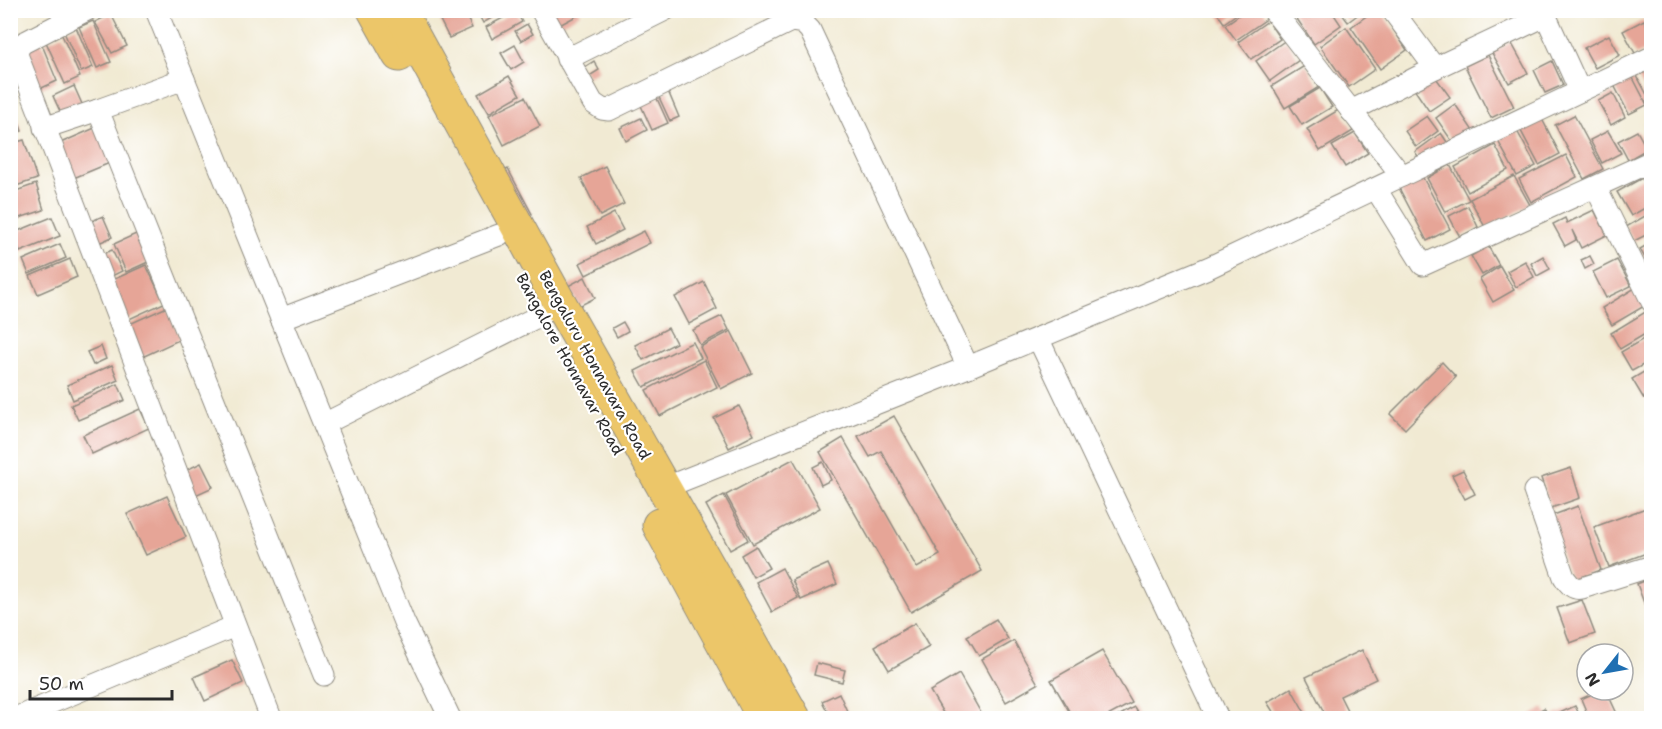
<svg xmlns="http://www.w3.org/2000/svg" width="1662" height="729" font-family="'Shantell Sans',sans-serif">
<style>
.building{fill:#e6a597}
.lines{fill:none;stroke-linecap:round;stroke-linejoin:round}
.street-casing{stroke:#8e8a7f;stroke-width:23}
.primary-casing{stroke:#8e8a7f;stroke-width:35}
.street{stroke:#fff;stroke-width:21}
.primary{stroke:#ecc669;stroke-width:33}
.labels{text-anchor:middle;dominant-baseline:central;stroke-width:4.5;stroke-linejoin:round;paint-order:stroke}
.street-label{font-size:16px;fill:#2b2b2b;stroke:#fff}
</style>
<rect width="100%" height="100%" fill="#fff"/>
<filter id="ink" filterUnits="userSpaceOnUse"><feTurbulence type="fractalNoise" baseFrequency=".0167" numOctaves="2"/><feDisplacementMap in="SourceGraphic" scale="12" xChannelSelector="R" yChannelSelector="G"/><feConvolveMatrix kernelMatrix="1 2 1 2 8 2 1 2 1" color-interpolation-filters="sRGB"/></filter>
<filter id="wash" filterUnits="userSpaceOnUse"><feTurbulence type="fractalNoise" baseFrequency=".008" numOctaves="4" result="noise"/><feDisplacementMap in="SourceGraphic" scale="24" xChannelSelector="R" yChannelSelector="G"/><feGaussianBlur stdDeviation="1.35" result="paint"/><feColorMatrix in="noise" values="0 0 0 0 0 0 0 0 0 0 0 0 0 0 0 0 0 1.4 0 .05"/><feComposite in="paint" operator="in"/></filter>
<g filter="url(#wash)">
<rect width="100%" height="100%" fill="#f1ead3"/>
<g id="blocks">
<g class="building">
<polygon points="440,10 463,10 472,28 449,38 436,12"/>
<polygon points="476,10 506,10 483,23"/>
<polygon points="545,10 579,10 580,14 554,28"/>
<polygon points="1215,10 1242,10 1224,23"/>
<polygon points="1246,10 1263,10 1268,18 1236,40 1225,25"/>
<polygon points="1291,10 1331,10 1341,25 1314,44"/>
<polygon points="1339,10 1364,10 1348,22"/>
<polygon points="1375,10 1380,10 1407,50 1380,69 1351,27"/>
<polygon points="516,11 522,22 492,39 486,27"/>
<polygon points="111,14 127,46 112,53 95,22"/>
<polygon points="1644,20 1652,34 1652,47 1636,55 1623,31"/>
<polygon points="93,21 111,62 97,68 79,27"/>
<polygon points="1268,21 1280,39 1251,59 1238,42"/>
<polygon points="527,24 533,34 521,41 515,31"/>
<polygon points="76,27 93,67 81,72 64,32"/>
<polygon points="1346,27 1375,69 1349,87 1320,46"/>
<polygon points="62,35 80,77 65,84 46,42"/>
<polygon points="1609,35 1620,55 1595,68 1584,48"/>
<polygon points="40,40 57,81 33,92 15,51"/>
<polygon points="1286,40 1299,60 1270,81 1256,61"/>
<polygon points="1511,42 1528,73 1509,83 1492,53"/>
<polygon points="515,45 524,62 511,70 501,53"/>
<polygon points="1488,55 1514,107 1491,118 1465,66"/>
<polygon points="594,61 599,70 588,77 583,68"/>
<polygon points="1552,61 1563,85 1545,93 1534,70"/>
<polygon points="1306,65 1319,87 1285,108 1272,86"/>
<polygon points="1652,68 1652,104 1637,76"/>
<polygon points="1434,75 1450,97 1429,111 1414,89"/>
<polygon points="509,76 520,95 489,113 478,94"/>
<polygon points="1632,76 1647,105 1629,114 1614,85"/>
<polygon points="74,86 86,113 65,122 53,96"/>
<polygon points="1320,88 1332,107 1302,125 1290,106"/>
<polygon points="668,91 679,117 670,121 658,95"/>
<polygon points="654,92 668,123 652,130 638,99"/>
<polygon points="1613,93 1625,117 1611,125 1598,101"/>
<polygon points="525,97 540,126 504,145 489,115"/>
<polygon points="1455,104 1475,134 1456,147 1436,118"/>
<polygon points="1340,109 1353,131 1320,151 1307,129"/>
<polygon points="16,114 22,131 10,135 10,116"/>
<polygon points="1574,115 1603,169 1584,179 1555,125"/>
<polygon points="1427,116 1438,131 1416,147 1405,131"/>
<polygon points="641,118 647,130 626,141 620,128"/>
<polygon points="1542,119 1560,154 1539,165 1521,131"/>
<polygon points="97,127 112,162 64,182 49,148"/>
<polygon points="1516,129 1536,166 1517,176 1497,139"/>
<polygon points="1608,131 1621,153 1602,163 1590,140"/>
<polygon points="1637,131 1647,149 1628,160 1618,141"/>
<polygon points="1355,133 1368,153 1345,167 1332,146"/>
<polygon points="1441,133 1451,148 1425,166 1415,152"/>
<polygon points="24,140 37,179 10,188 10,144"/>
<polygon points="1495,145 1508,170 1468,192 1455,167"/>
<polygon points="1566,155 1577,177 1531,202 1519,179"/>
<polygon points="1450,165 1469,200 1445,212 1427,178"/>
<polygon points="605,166 624,204 600,216 581,178"/>
<polygon points="508,169 532,214 525,218 502,172"/>
<polygon points="1421,174 1450,229 1427,241 1398,186"/>
<polygon points="1514,176 1530,205 1486,229 1470,199"/>
<polygon points="1642,178 1652,195 1652,204 1631,216 1617,192"/>
<polygon points="36,184 44,210 10,221 10,193"/>
<polygon points="1468,206 1478,227 1460,237 1449,216"/>
<polygon points="1594,210 1607,235 1581,248 1572,230 1576,240 1565,246 1553,224 1565,218 1567,223"/>
<polygon points="1652,212 1652,232 1634,241 1626,227"/>
<polygon points="614,213 623,230 596,244 587,227"/>
<polygon points="103,216 112,237 92,246 83,225"/>
<polygon points="52,217 60,236 20,252 13,233"/>
<polygon points="644,231 650,243 586,275 580,263"/>
<polygon points="136,234 148,262 126,272 114,244"/>
<polygon points="1652,242 1652,270 1640,249"/>
<polygon points="60,244 66,258 29,274 23,260"/>
<polygon points="1488,246 1499,265 1482,275 1471,256"/>
<polygon points="112,250 122,271 108,278 98,256"/>
<polygon points="1543,256 1550,269 1537,276 1531,263"/>
<polygon points="1590,256 1594,264 1585,269 1581,260"/>
<polygon points="70,259 77,277 38,294 30,276"/>
<polygon points="1617,260 1631,286 1606,298 1593,272"/>
<polygon points="1525,261 1534,277 1516,287 1507,271"/>
<polygon points="146,265 164,303 125,321 108,282"/>
<polygon points="1500,266 1514,290 1493,302 1480,279"/>
<polygon points="585,277 595,298 579,306 568,286"/>
<polygon points="704,282 717,309 689,324 675,297"/>
<polygon points="1635,288 1646,305 1612,325 1602,308"/>
<polygon points="167,307 181,339 138,359 123,327"/>
<polygon points="1647,311 1652,319 1652,330 1620,349 1611,333"/>
<polygon points="722,316 729,330 700,345 693,330"/>
<polygon points="623,322 628,331 617,337 612,328"/>
<polygon points="668,328 676,343 643,360 635,345"/>
<polygon points="731,331 752,373 721,389 700,347"/>
<polygon points="1652,334 1652,360 1632,371 1621,352"/>
<polygon points="693,342 701,358 644,387 635,371"/>
<polygon points="101,346 106,359 93,365 87,352"/>
<polygon points="704,360 717,387 660,416 646,390"/>
<polygon points="1442,362 1456,377 1405,429 1390,414"/>
<polygon points="112,365 118,380 73,400 67,385"/>
<polygon points="1652,367 1652,395 1644,399 1632,379"/>
<polygon points="118,384 125,400 78,420 71,405"/>
<polygon points="739,406 754,435 729,448 714,418"/>
<polygon points="140,409 149,428 92,454 83,435"/>
<polygon points="894,416 982,571 911,612 820,452 843,438 917,568 940,555 881,451 870,457 858,436"/>
<polygon points="793,459 820,508 753,544 726,495"/>
<polygon points="823,462 831,480 821,485 813,467"/>
<polygon points="201,463 213,487 191,497 180,473"/>
<polygon points="1571,468 1580,498 1551,508 1541,478"/>
<polygon points="1463,470 1475,494 1465,499 1452,475"/>
<polygon points="724,495 748,540 730,550 706,505"/>
<polygon points="167,496 186,537 146,555 127,514"/>
<polygon points="1578,506 1601,570 1571,581 1548,517"/>
<polygon points="1646,508 1652,521 1652,551 1609,567 1594,527"/>
<polygon points="756,546 769,568 753,577 741,555"/>
<polygon points="828,564 837,584 801,600 792,580"/>
<polygon points="782,568 798,598 772,612 756,582"/>
<polygon points="1652,578 1652,622 1651,622 1637,584"/>
<polygon points="1582,600 1595,634 1570,643 1557,608"/>
<polygon points="996,619 1008,639 979,656 967,636"/>
<polygon points="915,623 929,647 889,670 875,646"/>
<polygon points="1014,641 1038,684 1006,702 982,659"/>
<polygon points="1362,650 1376,679 1340,696 1351,718 1327,718 1306,677"/>
<polygon points="1102,651 1132,703 1104,718 1073,718 1051,680"/>
<polygon points="232,660 243,683 205,701 194,677"/>
<polygon points="817,663 845,670 842,682 814,675"/>
<polygon points="959,674 981,713 971,718 946,718 930,691"/>
<polygon points="1291,688 1308,718 1277,718 1267,702"/>
<polygon points="1601,690 1606,690 1619,718 1589,718 1581,699"/>
<polygon points="839,693 850,718 831,718 822,701"/>
<polygon points="1575,706 1581,718 1554,718 1553,716"/>
<polygon points="1134,707 1141,718 1115,718"/>
<polygon points="1544,708 1550,718 1526,718"/>
</g>
</g>
</g>
<g filter="url(#ink)">
<use href="#blocks" fill-opacity="0" stroke="#8e8a7f" stroke-width="1.5"/>
<g class="lines">
<defs>
<g id="street">
<polyline points="87,10 23,43 17,49 18,57 271,718"/>
<polyline points="156,10 404,622 450,718"/>
<polyline points="541,10 593,103 602,109 609,110 791,21 803,23 810,30 968,367"/>
<polyline points="1273,10 1402,176"/>
<polyline points="1392,10 1435,68"/>
<polyline points="1543,10 1580,91"/>
<polyline points="567,59 665,10"/>
<polyline points="184,79 98,110 324,675"/>
<polyline points="1351,111 1435,68 1545,16"/>
<polyline points="44,128 98,110"/>
<polyline points="1596,188 1652,302"/>
<polyline points="1376,189 1423,265 1652,161"/>
<polyline points="281,319 499,235"/>
<polyline points="1038,338 1218,718"/>
<polyline points="324,424 541,315"/>
<polyline points="664,488 968,367 1210,267 1652,57"/>
<path d="M1534,491L1564,577C1569,584 1573,590 1582,588L1652,566"/>
<polyline points="15,718 235,626"/>
</g>
<g id="primary">
<polyline points="374,10 399,55"/>
<polyline points="399,10 559,302 794,718"/>
<polyline points="659,525 764,718"/>
</g>
</defs>
<use href="#street" class="street-casing"/>
<use href="#primary" class="primary-casing"/>
<use href="#street" class="street"/>
<use href="#primary" class="primary"/>
</g>
</g>
<g class="labels">
<g class="street-label">
<text transform="translate(570 364) rotate(61)">Bangalore Honnavar Road</text>
<text transform="translate(595 365) rotate(61)">Bengaluru Honnavara Road</text>
</g>
</g>
<rect width="1662" height="729" fill="none" stroke="#fff" stroke-width="36"/>
<g transform="translate(1605 672) rotate(239)"><circle r="28" fill="#ffffff" stroke="#aaaaaa" stroke-width="1.5"/>
<path d="M0-4.5L10 22L0 15L-10 22Z" fill="#1f6fb2"/>
<text y="-9" font-size="16" font-weight="bold" text-anchor="middle" fill="#2b2b2b">N</text>
</g>
<path d="M30 690v9h142v-9" fill="none" stroke="#2b2b2b" stroke-width="3"/>
<text x="39" y="690" font-size="18" fill="#2b2b2b" stroke="#ffffff" stroke-width="4.5" paint-order="stroke">50 m</text>
</svg>
